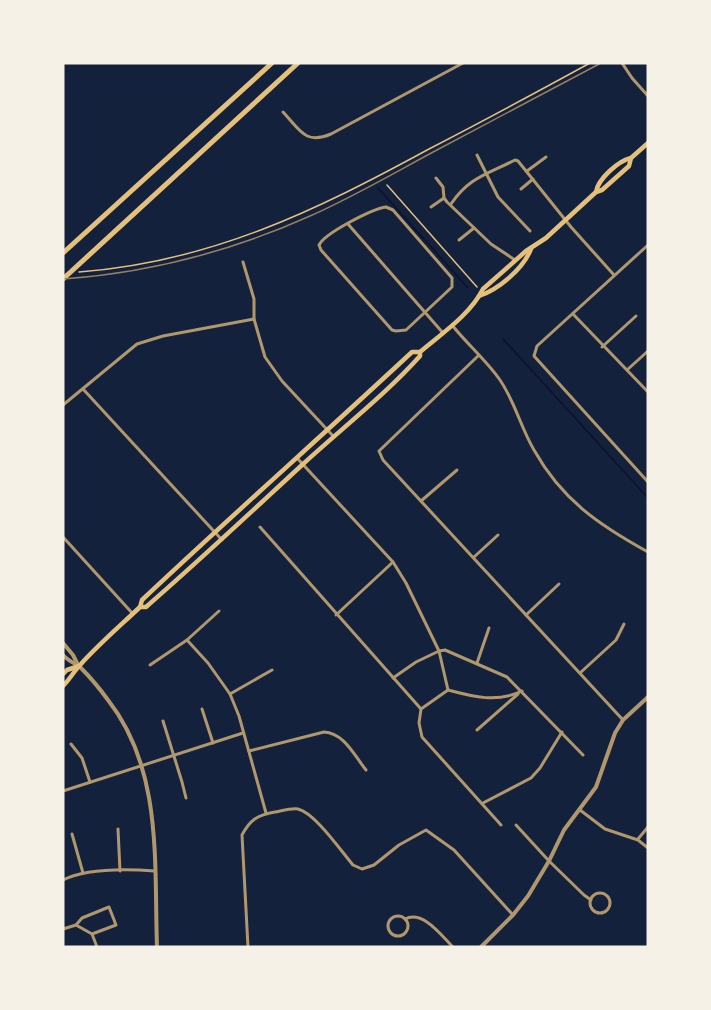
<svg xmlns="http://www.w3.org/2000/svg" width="711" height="1010" font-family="'Varela Round',sans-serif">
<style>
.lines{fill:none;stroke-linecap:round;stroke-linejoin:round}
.stream{stroke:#0b132b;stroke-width:1.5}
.path{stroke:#e5c07b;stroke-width:1.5}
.minor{stroke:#b1986c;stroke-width:3}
.tertiary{stroke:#b1986c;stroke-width:4}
.secondary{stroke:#e5c07b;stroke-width:4.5}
.motorway{stroke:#e5c07b;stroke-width:5}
.rail{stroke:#918062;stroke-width:1.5}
</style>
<rect width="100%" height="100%" fill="#14213d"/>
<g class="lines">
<g class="stream">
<polyline points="378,188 468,288"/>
<polyline points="503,339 648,498"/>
</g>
<g class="path">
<polyline points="387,185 477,287"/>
<path d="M79,272C211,262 315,211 429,149C483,121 537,92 590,63"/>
</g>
<g class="minor">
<polyline points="622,63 632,78 648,96"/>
<path d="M283,112C300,130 305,145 331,134L463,63"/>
<polyline points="477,155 498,197 530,231"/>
<polyline points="527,171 546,157"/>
<polyline points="436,178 443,187 444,198 447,202 491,244 515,260"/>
<polyline points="521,189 533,179"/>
<path d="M451,204C469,177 488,174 515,160L518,161L571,227L614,275"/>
<path d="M386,207L393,210L452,278V287L406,330L396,331L392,330L321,250L319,245C325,233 372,209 386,207Z"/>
<polyline points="431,207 444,198"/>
<polyline points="348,224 443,333"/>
<polyline points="459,240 474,228"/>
<polyline points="648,245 537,346 534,356 648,482"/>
<polyline points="243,262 254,299 254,319 265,357 282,381 334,437"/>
<polyline points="573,314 648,392"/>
<path d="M452,325C467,344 486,360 500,380C515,402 521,428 534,450C562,500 599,525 648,552"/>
<polyline points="602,347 636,316"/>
<path d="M478,356L379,451L383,460C463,547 543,633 623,720"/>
<polyline points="627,370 648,351"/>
<polyline points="83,389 222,540"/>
<polyline points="63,405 137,344 163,336 254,319"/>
<polyline points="297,458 393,562 406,583 439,651 445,650 507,677 583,755"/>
<polyline points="421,501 457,470"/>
<polyline points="260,527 421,709 419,723 422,737 501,825"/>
<polyline points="63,537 133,614"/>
<polyline points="474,557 498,535"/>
<polyline points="336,615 393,562"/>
<polyline points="526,615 559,584"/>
<polyline points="187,640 208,663 230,694 239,716 266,813"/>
<polyline points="477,663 489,628"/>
<polyline points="150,665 187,640 219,611"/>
<polyline points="580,673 616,640 624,624"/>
<polyline points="393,678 416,662 439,651 448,690"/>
<polyline points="230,694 272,670"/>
<polyline points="202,709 213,743"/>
<path d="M421,709L448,690C474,697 497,703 522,691"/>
<polyline points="163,721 182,782 186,798"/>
<polyline points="477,730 518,694"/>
<polyline points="71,744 82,758 90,782"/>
<path d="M249,751L324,732C344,733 354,755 366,770"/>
<polyline points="63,791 243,733"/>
<polyline points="483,803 531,778 540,768 562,732"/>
<polyline points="580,810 605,829 638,840 648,848"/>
<polyline points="516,825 549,861 584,895 591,900"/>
<polyline points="118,829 120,871"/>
<polyline points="72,834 83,873"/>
<polyline points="638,839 648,827"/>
<path d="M63,880C87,868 128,869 155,871"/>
<circle cx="600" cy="903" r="10"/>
<circle cx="398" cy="926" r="10"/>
<path d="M405,919C423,910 441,935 453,947"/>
<polyline points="76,925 82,918 109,907 116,925 92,934"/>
<polyline points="63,929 76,925 92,934 97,947"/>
<path d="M248,947L242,835C250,820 257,815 275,812C281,811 291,808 298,809C315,813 341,851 353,865L362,869L374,865L399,845L426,830L454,850L513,915"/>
</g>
<g class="tertiary">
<polyline points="63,643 73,655 78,665"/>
<path d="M63,655C68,661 75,663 81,668C91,678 100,689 108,700C163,770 154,863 157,947"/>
<polyline points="481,947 513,915 528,896 549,861 564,830 596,787 615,733 623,720 648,697"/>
</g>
<g class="secondary">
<path d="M596,192C598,179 618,161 631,158"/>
<path d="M479,296C499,289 523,269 531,249"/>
<path d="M140,607L142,600C231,516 323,435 412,352H420"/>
<polyline points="63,674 67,670 79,666"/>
<path d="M63,686C70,679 74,671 81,664C99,644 120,626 140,607H146C199,561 250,513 302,465C341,429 384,396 420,356V352C441,334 470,315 483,289L526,251L546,238L596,192L602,190L629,166L631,158L648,143"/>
</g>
<g class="motorway">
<polyline points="63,253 272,63"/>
<polyline points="63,279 298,63"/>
</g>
<path class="rail" d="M63,279C148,273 232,251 310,216C353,197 394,173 435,151C490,122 546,92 601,63"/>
</g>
<rect width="711" height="1010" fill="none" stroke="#f6f1e7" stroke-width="129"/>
</svg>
